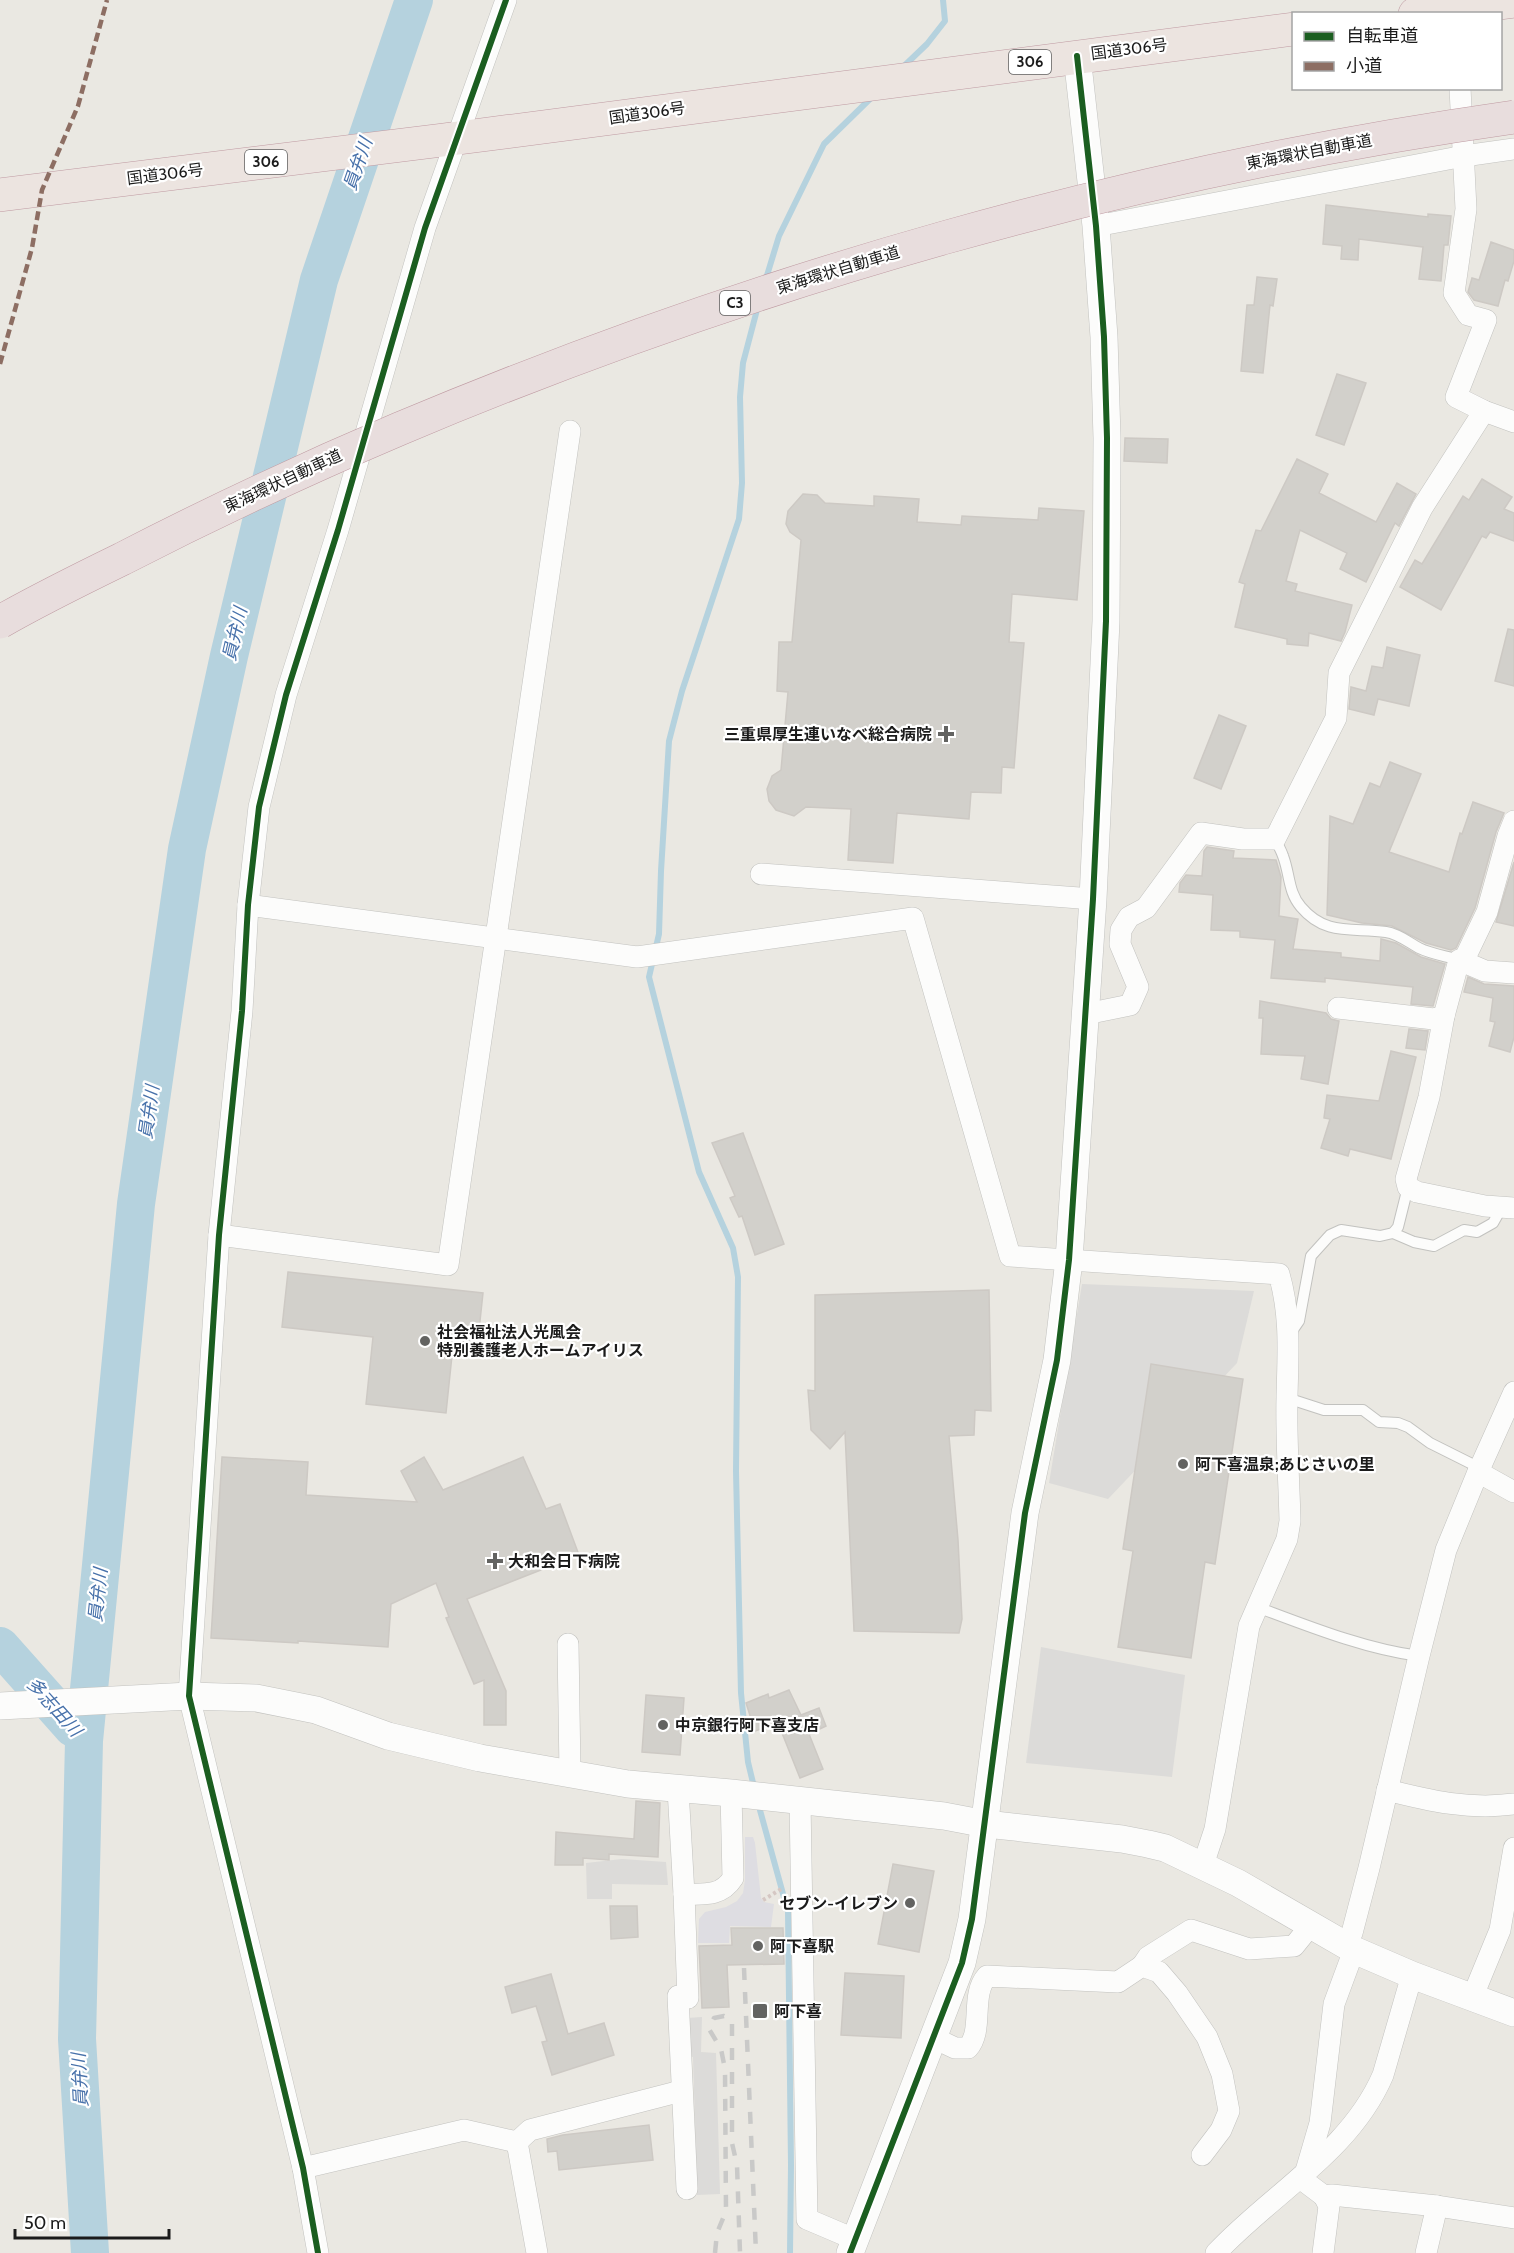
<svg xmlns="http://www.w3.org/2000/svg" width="1514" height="2253" font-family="Cabin,'Noto Sans JP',sans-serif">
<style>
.parking{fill:#dcdbd9}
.plaza{fill:#dedde2}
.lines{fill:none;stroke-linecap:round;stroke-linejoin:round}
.stream{stroke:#b5d2de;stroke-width:6}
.river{stroke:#b5d2de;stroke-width:38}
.building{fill:#d2d0cb;stroke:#cdc9c4;stroke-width:1.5}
.service-casing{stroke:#c2c2bf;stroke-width:12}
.minor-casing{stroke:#c2c2bf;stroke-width:22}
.tertiary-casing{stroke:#c2c2bf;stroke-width:28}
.trunk-casing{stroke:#bf9aa2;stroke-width:34}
.path{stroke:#d5c7c3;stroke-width:4;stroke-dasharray:3 3;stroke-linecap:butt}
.service{stroke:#fcfcfb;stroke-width:10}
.minor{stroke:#fcfcfb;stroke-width:21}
.tertiary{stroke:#fcfcfb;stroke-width:27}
.trunk{stroke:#ece4e0;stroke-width:33}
.rail{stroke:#c9c9c8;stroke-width:4.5;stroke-dasharray:12 12;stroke-linecap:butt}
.motorway-bridge-casing{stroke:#bf9aa2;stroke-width:34;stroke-linecap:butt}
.motorway-bridge{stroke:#e8dddd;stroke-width:33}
.quiet{stroke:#8d6e63;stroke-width:4.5;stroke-dasharray:9 4.5;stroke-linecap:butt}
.cycleway-casing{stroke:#fff;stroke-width:10}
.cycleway{stroke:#1b5e20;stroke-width:6}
.poi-dot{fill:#636361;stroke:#fff;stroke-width:2}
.labels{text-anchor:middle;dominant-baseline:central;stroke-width:4.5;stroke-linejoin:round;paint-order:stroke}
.shield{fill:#fff;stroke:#5f5f5f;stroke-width:1.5}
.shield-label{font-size:15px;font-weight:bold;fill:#1b1b1b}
.street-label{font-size:16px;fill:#1b1b1b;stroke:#fff}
.poi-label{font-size:16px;font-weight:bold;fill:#1b1b1b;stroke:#fff;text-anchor:start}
.water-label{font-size:18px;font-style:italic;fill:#4771aa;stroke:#fff}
</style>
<rect width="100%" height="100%" fill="#eae8e2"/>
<g class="parking">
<polygon points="1082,1284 1254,1291 1237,1363 1108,1499 1049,1483"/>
<polygon points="1041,1647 1185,1675 1172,1777 1026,1763"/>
<polygon points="622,1859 666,1862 668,1885 612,1884 612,1899 587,1899 586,1863"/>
<polygon points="702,2017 701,2052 716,2053 720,2194 697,2195 693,2057 686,2056 687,2018"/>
</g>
<polygon class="plaza" points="745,1837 753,1837 755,1843 761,1898 764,1902 774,1904 771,1927 730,1926 729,1943 698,1943 699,1919 705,1912 726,1907 737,1901 743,1893 745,1880"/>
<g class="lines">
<g class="stream">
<polyline points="903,67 927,44 945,21 943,0"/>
<polyline points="765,282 779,236 824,144 872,97"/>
<polyline points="754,1787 748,1762 741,1693 736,1471 738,1277 733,1248 699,1172 649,977 659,934 661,871 669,741 682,691 739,519 742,483 740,397 743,363 758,306"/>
<polyline points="758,1803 788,1912 791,2165 790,2253"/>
</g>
<g class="river">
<polyline points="0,1646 73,1728"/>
<polyline points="90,2253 77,2039 84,1741 136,1204 187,849 229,656 319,280 414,0"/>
</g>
</g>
<g class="building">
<polygon points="1326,205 1428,217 1428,214 1451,216 1448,245 1444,245 1441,281 1419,279 1423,247 1359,239 1358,260 1341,259 1342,246 1323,244"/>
<polygon points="1491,242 1514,250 1514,261 1508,281 1505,280 1498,306 1474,300 1468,292 1472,278 1479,280"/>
<polygon points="1257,277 1277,279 1273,306 1270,305 1263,373 1241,371 1247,305 1254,305"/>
<polygon points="1337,374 1366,383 1344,445 1316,435"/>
<polygon points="1125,438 1168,439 1167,463 1124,461"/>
<polygon points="1297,459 1328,474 1319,493 1376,522 1397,483 1416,494 1399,526 1395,523 1366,582 1340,569 1347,553 1300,530 1286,581 1297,584 1295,591 1352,605 1345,632 1341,641 1309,633 1308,646 1287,644 1287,639 1235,627 1245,584 1239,582 1256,530 1261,531"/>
<polygon points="1482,479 1512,497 1504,509 1514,513 1514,541 1490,532 1486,538 1482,536 1441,610 1400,587 1415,560 1422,564 1463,496 1469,500"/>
<polygon points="803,494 817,495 825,503 874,506 874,496 919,499 917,522 961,525 962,516 1038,520 1039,508 1084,511 1077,600 1012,594 1009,642 1024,643 1014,768 1002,767 1001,793 971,792 969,819 897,813 893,863 848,860 851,809 806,807 794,816 776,810 769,801 767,789 772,776 781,770 788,692 777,691 779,642 792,642 801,540 790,532 786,524 788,511"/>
<polygon points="1508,629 1514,630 1514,686 1495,681"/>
<polygon points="1387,647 1420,655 1409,706 1378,699 1374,715 1349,709 1351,687 1366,691 1372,666 1383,668"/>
<polygon points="1219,715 1246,726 1221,789 1194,778"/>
<polygon points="1390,762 1421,774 1389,852 1449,872 1460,833 1462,834 1473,802 1504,813 1496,832 1475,908 1456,948 1451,950 1426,943 1392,926 1362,923 1327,915 1330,816 1353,824 1370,783 1380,787"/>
<polygon points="1207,847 1234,851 1233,858 1276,860 1281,877 1279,916 1298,919 1293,949 1341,953 1341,957 1380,961 1381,939 1396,943 1421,957 1445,964 1433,1006 1411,1004 1413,987 1325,978 1325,982 1271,978 1275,940 1240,937 1240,931 1211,930 1213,895 1179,892 1180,883 1186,875 1202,876 1204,851"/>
<polygon points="1514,862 1514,926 1496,922"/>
<polygon points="1468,977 1484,984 1514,986 1514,1037 1510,1052 1489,1046 1495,1022 1490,1021 1493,998 1464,992"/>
<polygon points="1260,1001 1326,1013 1331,1019 1339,1021 1328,1084 1301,1079 1305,1056 1261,1054 1263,1018 1259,1018"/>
<polygon points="1409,1029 1428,1031 1425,1050 1406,1048"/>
<polygon points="1391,1051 1416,1057 1391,1159 1350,1149 1348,1156 1321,1148 1330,1119 1324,1118 1327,1095 1379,1101"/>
<polygon points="743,1133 784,1244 755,1255 742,1216 739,1217 730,1198 735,1196 712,1143"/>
<polygon points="288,1272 483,1293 477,1349 453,1346 446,1413 366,1404 373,1337 282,1327"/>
<polygon points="989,1290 991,1411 975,1410 974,1435 949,1436 958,1540 962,1619 959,1633 854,1631 845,1432 830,1449 811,1430 808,1390 815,1391 815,1295"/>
<polygon points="1151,1364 1243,1379 1215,1564 1205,1562 1191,1658 1118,1647 1133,1551 1123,1549"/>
<polygon points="222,1457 308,1462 306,1495 417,1502 401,1471 424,1457 443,1490 523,1457 546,1509 560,1504 579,1555 467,1599 506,1691 506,1725 484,1725 484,1680 474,1684 446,1618 449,1617 436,1583 391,1604 388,1647 298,1641 298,1643 211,1638"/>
<polygon points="789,1690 801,1715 819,1708 826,1726 809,1734 823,1769 800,1778 778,1723 755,1731 746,1703 768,1694 769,1698"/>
<polygon points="646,1695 684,1698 680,1755 642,1752"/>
<polygon points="636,1801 660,1803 658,1857 609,1854 609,1860 583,1858 583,1865 555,1865 556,1832 634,1839"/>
<polygon points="893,1864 934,1871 919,1952 878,1944"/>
<polygon points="610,1906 637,1906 638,1937 611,1939"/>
<polygon points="731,1928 783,1928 784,1964 727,1965 729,2007 702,2008 699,1946 732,1945"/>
<polygon points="845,1973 904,1976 901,2038 841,2035"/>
<polygon points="551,1974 568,2034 604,2023 614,2055 552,2075 542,2042 547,2041 536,2006 512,2013 505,1987"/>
<polygon points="649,2125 653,2160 559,2170 557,2151 548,2152 547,2139 563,2135"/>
</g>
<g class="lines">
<defs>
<g id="service">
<path d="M1275,839C1278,845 1281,850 1283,856C1290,874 1288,892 1301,907C1326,937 1354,927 1386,932C1399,934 1408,942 1419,948C1431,954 1446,956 1459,960"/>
<polyline points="1393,1233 1414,1242 1434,1246 1464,1230 1477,1232 1493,1223 1502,1207"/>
<polyline points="1290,1334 1299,1321 1311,1256 1330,1235 1341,1230 1380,1236 1393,1233 1398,1227 1408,1187"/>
<polyline points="1287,1398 1324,1410 1363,1410 1379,1422 1398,1423 1408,1427 1430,1443 1480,1468"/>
<path d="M1257,1607C1308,1626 1365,1649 1419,1656"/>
</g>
<g id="minor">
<polyline points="1460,88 1466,209 1454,293 1468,315 1486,320 1456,397 1484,411 1514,422"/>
<polyline points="1096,226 1464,156 1514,149"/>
<polyline points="761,874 1093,899"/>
<path d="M248,905L637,957L913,918L1010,1256L1279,1274C1291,1316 1288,1353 1287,1397C1286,1438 1289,1480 1290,1521L1287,1539L1249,1626L1215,1829L1203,1865"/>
<polyline points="1463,962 1487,912 1508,836 1514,821"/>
<polyline points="1514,973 1485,971 1459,960 1444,1016 1429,1097 1406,1179 1408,1187 1417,1192 1485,1206 1514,1208"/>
<polyline points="1338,1008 1434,1019 1444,1016"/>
<polyline points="1086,1014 1130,1005 1138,987 1120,944 1121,930 1129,917 1146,908 1201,833 1243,839 1275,839 1336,718 1339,673 1422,508 1484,411"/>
<polyline points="219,1235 448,1265 570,431"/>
<polyline points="1478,1472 1514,1492"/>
<polyline points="568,1644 570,1773"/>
<path d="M678,1789L684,1894C703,1894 721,1897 733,1878L731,1793"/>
<path d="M1387,1790C1430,1801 1470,1810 1514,1804"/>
<polyline points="800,1801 807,2219 854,2239"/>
<polyline points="684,1894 688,1998 678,1996 687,2189"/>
<polyline points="1345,1945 1352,1933 1369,1868 1419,1656 1446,1550 1478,1472 1514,1392"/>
<polyline points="1142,1966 1148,1957 1191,1930 1249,1949 1294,1946 1311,1925"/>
<polyline points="1472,1998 1500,1930 1514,1848"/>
<path d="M934,2038L955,2048H968C984,2030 970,1995 987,1976L1118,1982L1142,1966L1159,1972L1177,1993L1207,2037L1222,2074L1229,2111L1221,2130L1202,2155"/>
<polyline points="517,2142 530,2130 681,2091"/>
<polyline points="517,2142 537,2253"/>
<polyline points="303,2168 464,2130 517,2142"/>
<polyline points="1306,2171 1320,2123 1334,2004 1354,1950"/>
<polyline points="1300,2178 1324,2196 1332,2195 1437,2206 1514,2218"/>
<polyline points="318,2253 303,2168 189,1696 219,1235 242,1011 248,905 259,807 286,695 338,530 425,228 506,0"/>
<path d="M1216,2253C1271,2194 1350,2152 1383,2075L1412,1975"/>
<polyline points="1323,2253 1329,2206 1324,2196"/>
<polyline points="1426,2253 1437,2206"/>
</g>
<g id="tertiary">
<polyline points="0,1706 189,1696 256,1698 316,1710 388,1736 480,1758 628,1784 731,1793 944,1816 986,1824 1122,1839 1148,1844 1165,1848 1238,1883 1354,1950 1412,1975 1514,2013"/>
<polyline points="850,2253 962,1963 972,1919 1025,1513 1057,1360 1069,1260 1093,899 1106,621 1107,438 1104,337 1096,226 1077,56"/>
</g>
<g id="trunk">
<polyline points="1415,14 1514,1"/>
<polyline points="0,195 443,140 1294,29"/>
</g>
</defs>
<use href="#service" class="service-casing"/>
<use href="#minor" class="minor-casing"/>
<use href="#tertiary" class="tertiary-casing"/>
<use href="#trunk" class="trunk-casing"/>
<polyline class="path" points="763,1900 783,1888"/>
<use href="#service" class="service"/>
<use href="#minor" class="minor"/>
<use href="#tertiary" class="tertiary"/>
<use href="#trunk" class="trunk"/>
<g class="rail">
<polyline points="744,1968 756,2253"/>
<polyline points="715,2253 717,2233 726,2211 725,2069 721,2049 709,2029 714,2018 724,2016 730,2019 732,2023 732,2143 737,2165 740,2253"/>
</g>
<defs>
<path id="motorway-bridge" d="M0,622C40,599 81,579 122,559C213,512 305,469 399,429C755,279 1132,171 1514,117"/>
</defs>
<use href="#motorway-bridge" class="motorway-bridge-casing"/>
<use href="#motorway-bridge" class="motorway-bridge"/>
<polyline class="quiet" points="0,364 32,248 42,190 78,106 107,0"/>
<defs>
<g id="cycleway">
<polyline points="318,2253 303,2168 189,1696 219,1235 242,1011 248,905 259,807 286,695 338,530 425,228 506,0"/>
<polyline points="850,2253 962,1963 972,1919 1025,1513 1057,1360 1069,1260 1093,899 1106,621 1107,438 1104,337 1096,226 1077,56"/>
</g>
</defs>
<use href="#cycleway" class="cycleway-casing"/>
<use href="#cycleway" class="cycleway"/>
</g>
<g class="poi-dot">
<path d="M943 725h6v6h6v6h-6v6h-6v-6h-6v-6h6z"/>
<circle cx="425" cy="1341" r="6"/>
<circle cx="1183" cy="1464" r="6"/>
<path d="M492 1552h6v6h6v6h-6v6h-6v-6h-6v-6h6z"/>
<circle cx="663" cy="1725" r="6"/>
<circle cx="910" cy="1903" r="6"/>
<circle cx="758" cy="1946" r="6"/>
<rect x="752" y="2003" width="16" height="16" rx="3"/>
</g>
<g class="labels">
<g class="shield">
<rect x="1009" y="50" width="42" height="24" rx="4.5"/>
<rect x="245" y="150" width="42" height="24" rx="4.5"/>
<rect x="720" y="291" width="30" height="24" rx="4.5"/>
</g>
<g class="shield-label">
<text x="1030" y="62">306</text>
<text x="266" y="162">306</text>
<text x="735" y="303">C3</text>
</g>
<g class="street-label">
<text transform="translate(1129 49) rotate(-7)">国道306号</text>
<text transform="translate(647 113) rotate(-8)">国道306号</text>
<text transform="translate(1309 152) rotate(-11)">東海環状自動車道</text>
<text transform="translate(165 174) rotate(-7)">国道306号</text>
<text transform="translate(838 270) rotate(-17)">東海環状自動車道</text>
<text transform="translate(283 481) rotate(-25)">東海環状自動車道</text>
</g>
<g class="poi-label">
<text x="932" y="734" text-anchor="end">三重県厚生連いなべ総合病院</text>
<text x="437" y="1332">社会福祉法人光風会<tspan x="437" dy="18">特別養護老人ホームアイリス</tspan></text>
<text x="1195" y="1464">阿下喜温泉;あじさいの里</text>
<text x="508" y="1561">大和会日下病院</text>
<text x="675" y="1725">中京銀行阿下喜支店</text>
<text x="898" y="1903" text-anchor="end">セブン-イレブン</text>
<text x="770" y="1946">阿下喜駅</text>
<text x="774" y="2011">阿下喜</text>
</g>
<g class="water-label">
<text transform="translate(358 164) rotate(-71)">員弁川</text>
<text transform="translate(235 634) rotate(-77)">員弁川</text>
<text transform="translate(149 1112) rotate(-82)">員弁川</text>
<text transform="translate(98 1595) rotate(-84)">員弁川</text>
<text transform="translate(54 1707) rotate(48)">多志田川</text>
<text transform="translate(80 2080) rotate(-93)">員弁川</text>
</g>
</g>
<rect x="1292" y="12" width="210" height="78" fill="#ffffff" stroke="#a4a4a4" stroke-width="1.5"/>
<rect x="1304" y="32" width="30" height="9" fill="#1b5e20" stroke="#a4a4a4" stroke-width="1.5"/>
<text x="1346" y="42" font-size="18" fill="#1b1b1b">自転車道</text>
<rect x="1304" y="62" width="30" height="9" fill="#8d6e63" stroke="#a4a4a4" stroke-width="1.5"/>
<text x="1346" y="72" font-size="18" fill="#1b1b1b">小道</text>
<path d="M15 2229v9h154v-9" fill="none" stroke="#1b1b1b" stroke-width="3"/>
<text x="24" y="2229" font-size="18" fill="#1b1b1b" stroke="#ffffff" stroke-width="4.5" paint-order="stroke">50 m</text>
</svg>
